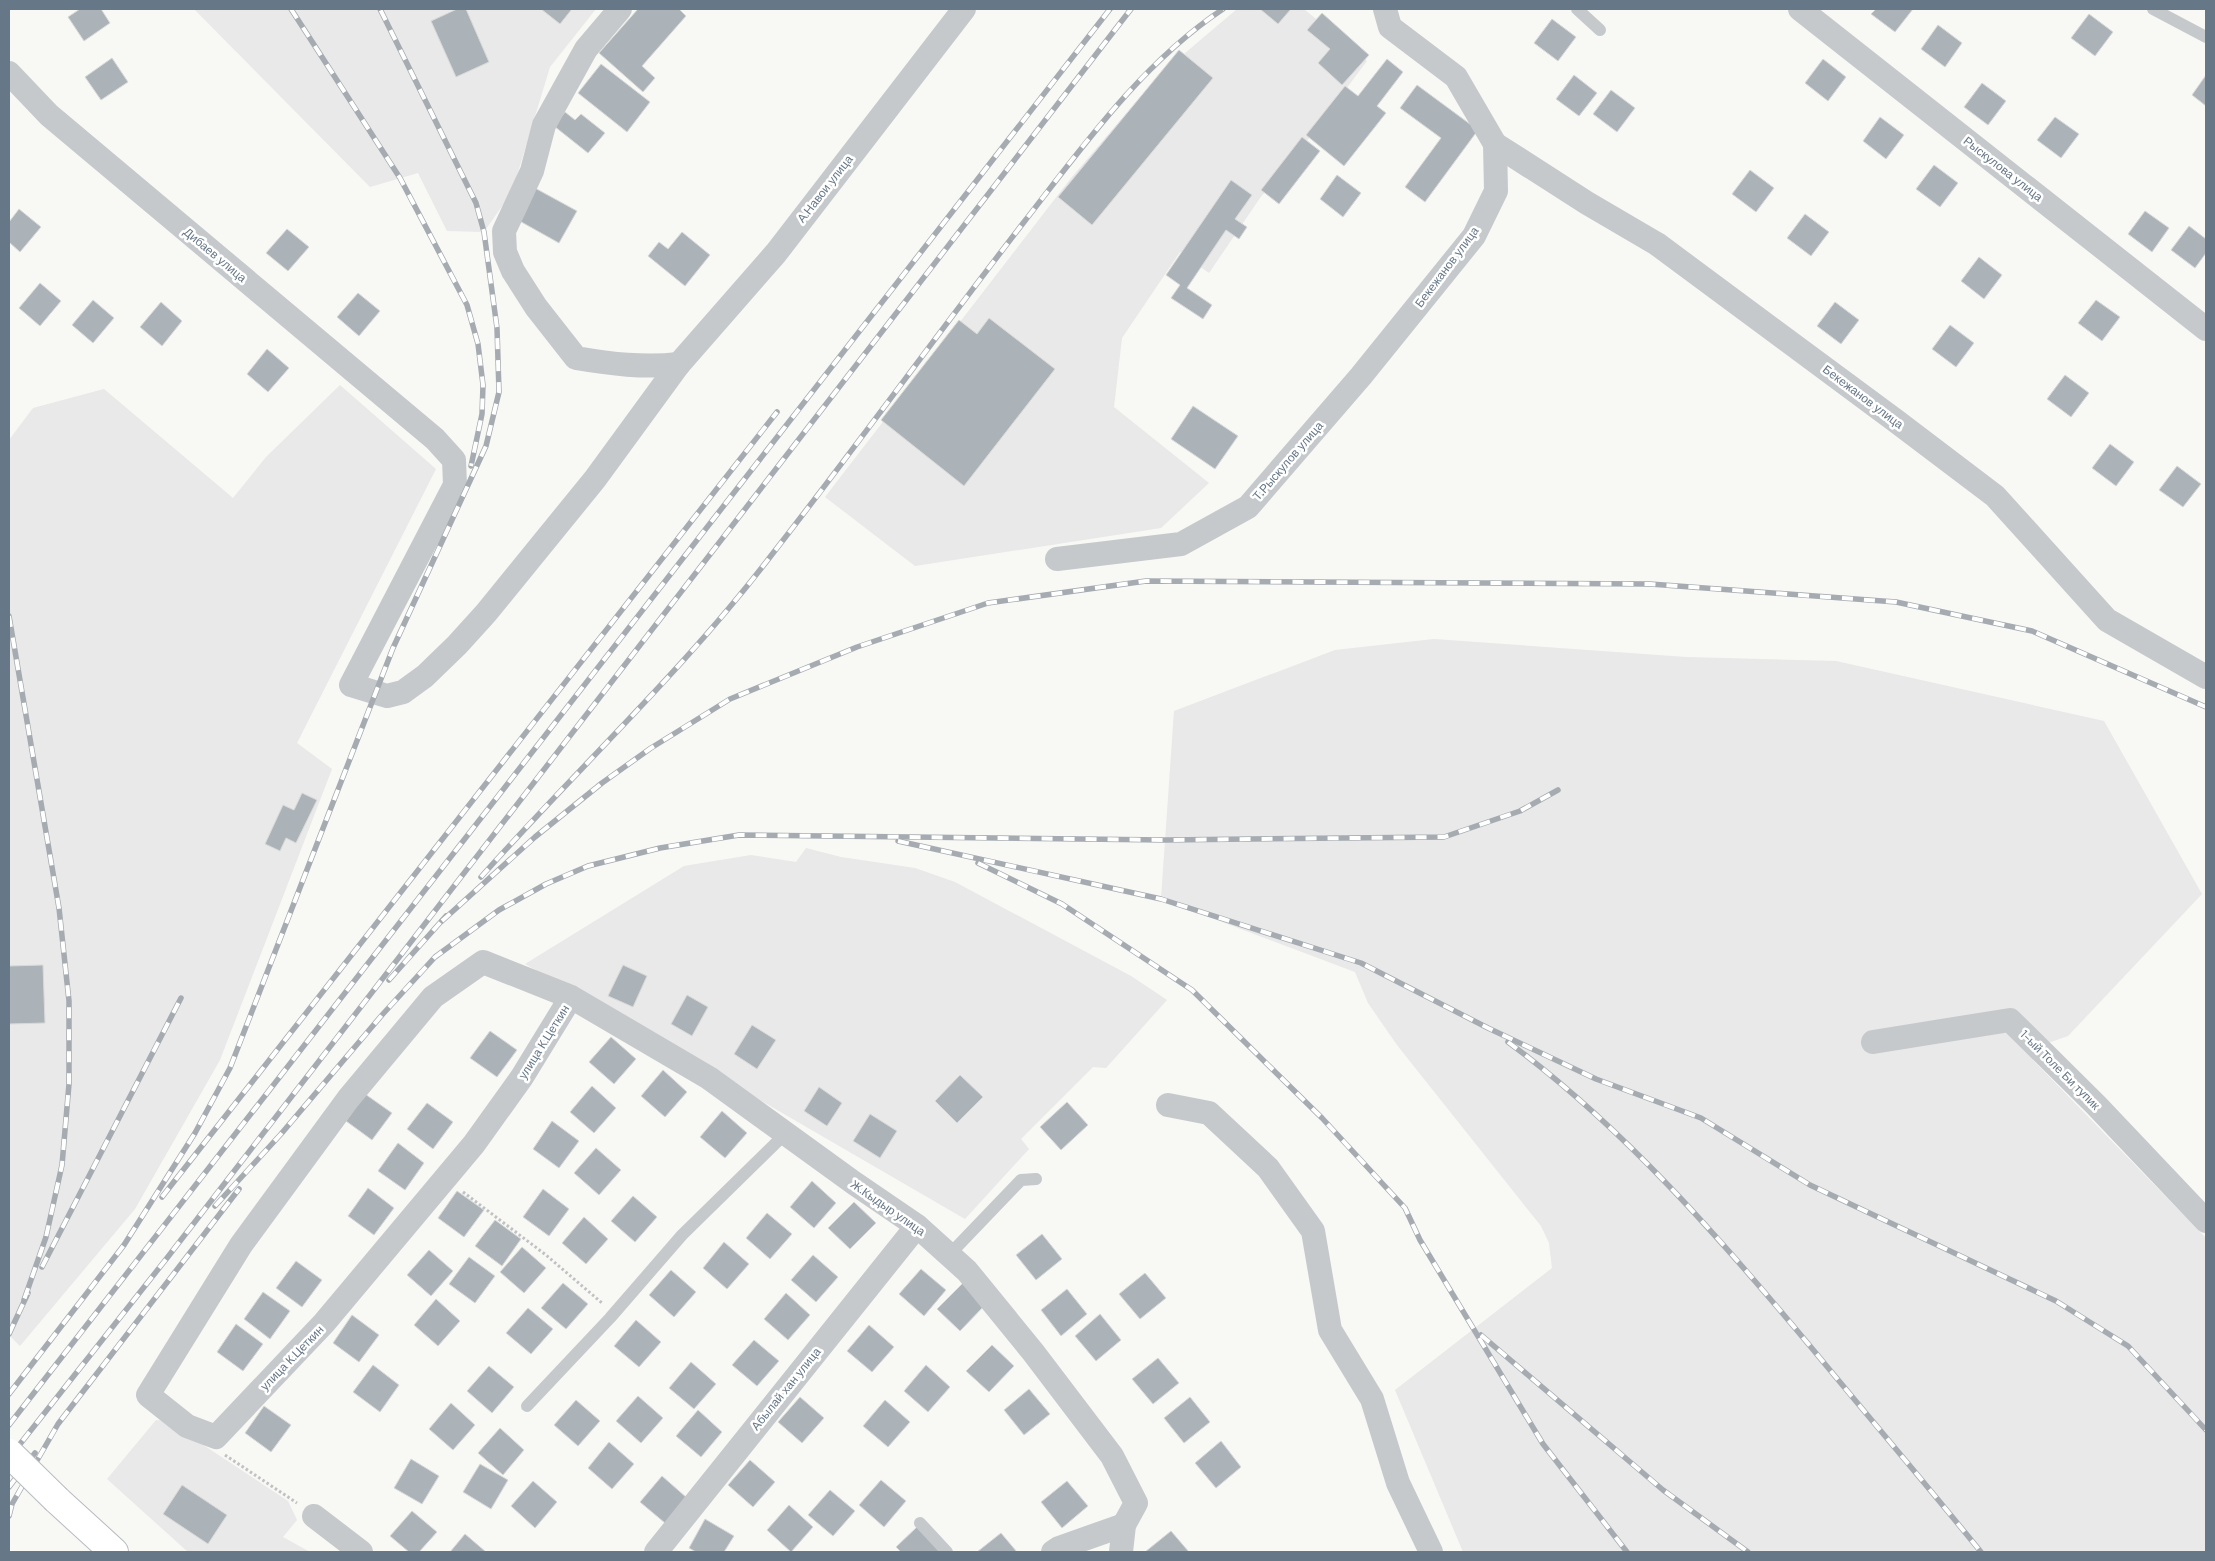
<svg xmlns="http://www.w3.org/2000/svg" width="2215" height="1561" font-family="'DM Sans',sans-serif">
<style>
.built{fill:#e8e9e8}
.building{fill:#abb3b9;stroke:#d9d9d7}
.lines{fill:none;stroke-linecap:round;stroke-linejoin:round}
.secondary-casing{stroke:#b7bcc1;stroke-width:30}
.path{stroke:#bfc1c3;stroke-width:3;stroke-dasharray:2.5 2.5;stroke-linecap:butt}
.service{stroke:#c5c9cc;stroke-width:12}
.minor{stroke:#c5c9cc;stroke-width:24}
.secondary{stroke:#fff;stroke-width:28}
.rail-casing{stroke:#a5abb1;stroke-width:5.5}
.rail{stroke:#fff;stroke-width:4;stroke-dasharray:11;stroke-linecap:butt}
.secondary-bridge-casing{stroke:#b7bcc1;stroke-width:30;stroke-linecap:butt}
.secondary-bridge{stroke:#fff;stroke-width:28}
.labels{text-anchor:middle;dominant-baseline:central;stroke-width:5;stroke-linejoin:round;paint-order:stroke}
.street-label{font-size:12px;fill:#667787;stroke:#fff}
</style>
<rect width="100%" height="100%" fill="#f8f8f5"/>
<g class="built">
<polygon points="194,9 596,9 550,67 512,192 484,232 447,231 418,173 370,187"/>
<polygon points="1237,9 1304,9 1367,61 1303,146 1260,198 1209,273 1180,252 1122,338 1114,407 1209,483 1161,528 915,566 825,497 1071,178 1158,76"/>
<polygon points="340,385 436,469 297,743 332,769 220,1060 135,1209 20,1346 9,1335 9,440 33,408 104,389 233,498 266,457"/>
<polygon points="1434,639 1686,657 1836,661 2104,721 2202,894 2068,1036 2048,1043 2033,1060 2206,1238 2206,1552 1463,1552 1395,1390 1552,1268 1549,1243 1541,1226 1397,1045 1368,1003 1355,972 1161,899 1174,711 1335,650"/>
<polygon points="806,848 841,857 915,868 955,882 1131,976 1167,1000 1106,1068 1093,1067 1021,1139 1029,1149 965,1219 525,964 684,866 751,855 796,862"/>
<polygon points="156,1420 167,1421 288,1501 297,1520 283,1537 310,1552 188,1552 107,1479"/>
</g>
<g class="building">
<polygon points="80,9 101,9 110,23 84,41 68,17"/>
<polygon points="457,9 466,9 489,62 456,77 431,21"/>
<polygon points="541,9 572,9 560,24"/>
<polygon points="638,9 679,9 686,16 642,66 655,78 643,92 599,53"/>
<polygon points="1260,9 1291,9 1278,24"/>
<polygon points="1876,9 1913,9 1895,32 1871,14"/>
<polygon points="1322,13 1369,55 1342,85 1318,63 1330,49 1307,30"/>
<polygon points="2089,14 2113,32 2095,56 2071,38"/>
<polygon points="1552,19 1576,37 1558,61 1534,43"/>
<polygon points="1938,25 1962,43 1945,67 1921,49"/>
<polygon points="1179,50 1213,78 1092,225 1058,197"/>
<polygon points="112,58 128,82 101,100 85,77"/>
<polygon points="1387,59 1403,72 1377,106 1386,113 1344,166 1306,135 1345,86 1358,96"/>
<polygon points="1823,59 1846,77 1828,101 1805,83"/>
<polygon points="601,64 650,102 627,132 578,93"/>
<polygon points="1574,75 1597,93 1579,116 1556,99"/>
<polygon points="2206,75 2206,106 2192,95"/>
<polygon points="1982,83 2006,101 1988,125 1964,107"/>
<polygon points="1417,85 1478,130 1425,202 1405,187 1441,138 1400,108"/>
<polygon points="1611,90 1635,108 1617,132 1593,114"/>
<polygon points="565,112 575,120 581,114 605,133 588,153 554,126"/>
<polygon points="1880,117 1904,135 1886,159 1863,141"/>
<polygon points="2055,117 2079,134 2061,158 2037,140"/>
<polygon points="1302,137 1320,151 1279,204 1261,190"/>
<polygon points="1934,165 1958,183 1940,207 1916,189"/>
<polygon points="1750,170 1774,188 1756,212 1732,194"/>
<polygon points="1337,175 1361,193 1343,217 1320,199"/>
<polygon points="1231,180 1252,195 1235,219 1247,227 1239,239 1226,230 1187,288 1212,305 1203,319 1171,298 1180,285 1166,275"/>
<polygon points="533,187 577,211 559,243 516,219"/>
<polygon points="19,209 41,227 20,252 9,242 9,222"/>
<polygon points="2145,211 2169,228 2152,252 2128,234"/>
<polygon points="1805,214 1829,232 1811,256 1787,238"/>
<polygon points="2189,226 2206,239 2206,253 2195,268 2171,250"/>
<polygon points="287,229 309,247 288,271 266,253"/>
<polygon points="682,232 710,255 685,286 648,256 659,242 668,249"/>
<polygon points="1979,257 2002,275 1984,299 1961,281"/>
<polygon points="40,283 61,301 40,326 19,308"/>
<polygon points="358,293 380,311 359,336 337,317"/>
<polygon points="93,300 114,318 93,343 72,325"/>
<polygon points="2096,300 2120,317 2102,341 2078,323"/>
<polygon points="161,302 182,321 162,346 140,327"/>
<polygon points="1835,302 1859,320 1841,344 1817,326"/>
<polygon points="989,318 1055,369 964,486 881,420 959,320 977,334"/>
<polygon points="1950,325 1974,343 1956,367 1932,349"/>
<polygon points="267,349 289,368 268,392 247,374"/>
<polygon points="2065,375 2089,393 2071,417 2047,399"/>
<polygon points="1193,406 1238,436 1215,469 1171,439"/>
<polygon points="2110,444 2134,462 2116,486 2092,468"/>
<polygon points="2177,466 2201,484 2183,507 2159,490"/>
<polygon points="302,793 317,800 296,843 286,838 280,851 265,844 283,805 294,810"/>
<polygon points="43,965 45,1023 9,1024 9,966"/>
<polygon points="623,965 647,976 633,1007 608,996"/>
<polygon points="687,995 708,1007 692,1036 671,1024"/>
<polygon points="752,1025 776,1040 757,1069 734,1054"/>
<polygon points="490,1031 517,1050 497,1077 470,1058"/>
<polygon points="611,1037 636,1059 614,1084 589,1062"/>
<polygon points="663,1070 687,1092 665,1117 641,1096"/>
<polygon points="960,1075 983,1097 957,1123 935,1101"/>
<polygon points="592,1086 616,1108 594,1133 570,1112"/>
<polygon points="819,1087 842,1103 827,1126 804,1111"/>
<polygon points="365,1094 392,1113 372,1140 346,1121"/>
<polygon points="1067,1102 1088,1125 1061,1150 1040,1127"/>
<polygon points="427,1103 453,1122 433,1149 407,1129"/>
<polygon points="722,1111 747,1133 725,1158 700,1137"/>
<polygon points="870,1114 897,1131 880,1158 853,1141"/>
<polygon points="552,1121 579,1141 559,1168 533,1149"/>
<polygon points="398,1143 424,1163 405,1190 378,1171"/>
<polygon points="596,1148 621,1170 599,1195 574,1173"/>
<polygon points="812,1181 836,1203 814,1228 790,1207"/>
<polygon points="368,1188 394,1208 374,1235 348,1216"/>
<polygon points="543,1189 569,1209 549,1236 523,1217"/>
<polygon points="457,1191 484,1210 464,1237 438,1218"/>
<polygon points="633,1196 657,1217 635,1242 611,1221"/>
<polygon points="854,1202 876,1223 850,1249 828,1228"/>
<polygon points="767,1213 792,1234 770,1259 746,1238"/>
<polygon points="584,1217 608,1239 586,1264 562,1243"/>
<polygon points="495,1220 521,1239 502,1266 475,1246"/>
<polygon points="1042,1234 1062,1259 1036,1280 1016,1255"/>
<polygon points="724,1242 749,1264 727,1289 703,1268"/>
<polygon points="522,1247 546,1268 524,1293 500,1272"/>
<polygon points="429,1250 453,1271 431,1296 407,1275"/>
<polygon points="813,1255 838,1277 816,1302 791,1280"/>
<polygon points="469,1257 495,1276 475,1303 449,1284"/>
<polygon points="296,1261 322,1280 302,1307 276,1288"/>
<polygon points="921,1269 946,1290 924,1316 899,1294"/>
<polygon points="671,1270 696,1292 674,1317 649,1295"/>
<polygon points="1145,1273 1166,1298 1140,1319 1119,1294"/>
<polygon points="563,1283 588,1304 566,1329 541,1308"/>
<polygon points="963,1283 985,1305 960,1331 937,1309"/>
<polygon points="1067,1289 1087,1314 1061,1336 1041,1310"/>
<polygon points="263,1292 290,1311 270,1339 244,1319"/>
<polygon points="786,1293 810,1315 788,1340 764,1319"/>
<polygon points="436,1299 460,1321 438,1346 414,1325"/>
<polygon points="528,1308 553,1329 531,1354 506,1333"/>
<polygon points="1100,1314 1121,1340 1096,1361 1075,1336"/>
<polygon points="352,1315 379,1335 359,1362 333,1343"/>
<polygon points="636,1320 661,1342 639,1367 614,1346"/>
<polygon points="236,1324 263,1344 243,1371 217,1352"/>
<polygon points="869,1325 894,1347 872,1372 847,1351"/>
<polygon points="754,1340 779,1361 757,1386 732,1365"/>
<polygon points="992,1345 1014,1366 989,1392 966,1371"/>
<polygon points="1158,1358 1179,1383 1153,1404 1132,1379"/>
<polygon points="691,1362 716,1384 694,1409 669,1388"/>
<polygon points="373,1365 399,1385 380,1412 353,1392"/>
<polygon points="926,1365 950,1387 928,1412 904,1391"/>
<polygon points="489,1366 514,1387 492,1413 467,1391"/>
<polygon points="1029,1389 1050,1414 1024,1435 1004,1410"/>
<polygon points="638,1396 663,1418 641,1443 616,1421"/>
<polygon points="800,1397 824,1418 802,1443 778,1422"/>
<polygon points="1190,1397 1210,1422 1184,1443 1164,1418"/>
<polygon points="576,1400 600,1421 578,1446 554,1425"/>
<polygon points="885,1400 910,1422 888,1447 863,1426"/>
<polygon points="451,1403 475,1425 453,1450 429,1429"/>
<polygon points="264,1406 291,1425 271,1452 245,1433"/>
<polygon points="698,1410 722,1432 701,1457 676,1436"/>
<polygon points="500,1428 524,1450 503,1475 478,1453"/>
<polygon points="1221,1441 1241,1467 1216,1488 1195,1463"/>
<polygon points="609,1442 634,1464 612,1489 588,1468"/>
<polygon points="411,1459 439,1476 422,1504 394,1488"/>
<polygon points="750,1460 775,1482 753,1507 728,1485"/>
<polygon points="480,1464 508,1480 491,1509 463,1492"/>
<polygon points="662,1476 687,1498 665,1523 640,1502"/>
<polygon points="881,1480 906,1501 884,1527 859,1505"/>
<polygon points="533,1481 557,1502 535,1528 511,1506"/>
<polygon points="1067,1481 1088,1506 1062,1528 1041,1502"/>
<polygon points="182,1485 227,1515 208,1544 163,1514"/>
<polygon points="830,1490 855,1511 833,1536 808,1515"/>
<polygon points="789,1505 813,1527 791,1552 767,1530"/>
<polygon points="412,1511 437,1532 419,1552 409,1552 390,1536"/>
<polygon points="705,1519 734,1536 724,1552 696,1552 689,1548"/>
<polygon points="918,1526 940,1549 937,1552 901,1552 896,1547"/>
<polygon points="1171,1531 1189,1552 1145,1552"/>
<polygon points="1001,1533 1017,1552 977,1552"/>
<polygon points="465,1534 486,1552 450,1552"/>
</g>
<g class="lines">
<defs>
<polyline id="secondary" points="57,1500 114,1552"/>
</defs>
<use href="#secondary" class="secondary-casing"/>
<g class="path">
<polyline points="463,1192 546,1255 602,1303"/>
<polyline points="225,1455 297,1503"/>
</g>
<g class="service">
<polyline points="1577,9 1600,30"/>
<polyline points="2153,9 2206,37"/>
<polyline points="949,1255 1021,1180 1036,1179"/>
<polyline points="527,1406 610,1318 682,1235 785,1134"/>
<polyline points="920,1523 947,1552"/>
</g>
<g class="minor">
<path d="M620,9L586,49L544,125L532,171L504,231L505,252L513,271L536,307L576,358C611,364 644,368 679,364"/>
<polyline points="1800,9 2206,329"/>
<polyline points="9,73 49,115 435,439 454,460 455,485 351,685 387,696 403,692 425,676 457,645 486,613 595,479 679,364 776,253 964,9"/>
<polyline points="1495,144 1587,203 1657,244 1896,421 1995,496 2107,620 2206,677"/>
<polyline points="1057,559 1181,544 1248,507 1361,376 1474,236 1496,191 1495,144 1456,77 1390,27 1385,9"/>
<polyline points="571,997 522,1077 474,1144 324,1323 216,1437 187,1426 148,1395 241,1245 348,1099 433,997 483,962 571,997 709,1078 854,1183 917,1226 967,1271 1033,1352 1112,1456 1136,1503 1124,1525 1121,1552"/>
<polyline points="1873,1042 2010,1020 2096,1105 2206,1221"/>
<polyline points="1168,1105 1209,1113 1268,1168 1313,1231 1330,1330 1372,1399 1398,1483 1431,1552"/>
<polyline points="314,1516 361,1552"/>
<polyline points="656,1552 917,1226"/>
<polyline points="1053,1552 1059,1548 1124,1525"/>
</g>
<use href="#secondary" class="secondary"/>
<defs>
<g id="rail">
<polyline points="291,9 400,178 467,305 478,344 483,385 482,414 471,466"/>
<polyline points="9,616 59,908 69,1001 69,1084 62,1165 46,1237 24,1300"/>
<polyline points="898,841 1161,899 1361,963 1488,1028 1596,1079 1701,1118 1810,1185 2056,1301 2128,1346 2206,1430"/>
<polyline points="978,863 1062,904 1192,990 1322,1118 1405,1208 1420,1240 1543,1444 1627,1552"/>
<path d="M481,877C576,770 683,671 770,557C856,447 938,333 1024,222C1083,146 1142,63 1223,9"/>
<polyline points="442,921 535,837 602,783 651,748 730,699 857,647 988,603 1146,581 1650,584 1896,602 2032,631 2206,707"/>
<polyline points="389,980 446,916"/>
<path d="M1508,1042C1623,1127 1719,1237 1810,1346C1867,1415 1925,1483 1981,1552"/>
<polyline points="162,1197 777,412"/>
<polyline points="215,1206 281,1134 382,1015 435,957 499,910 546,884 588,866 660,848 739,835 1165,840 1444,837 1520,811 1558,790"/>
<polyline points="42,1267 181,998"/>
<polyline points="9,1334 28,1293"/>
<polyline points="1481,1335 1663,1490 1748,1552"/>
<polyline points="9,1394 124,1245 195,1133 230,1068 393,648 486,446 499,392 497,328 484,232 476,203 380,9"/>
<polyline points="9,1425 1110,9"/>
<polyline points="9,1458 167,1258 1131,9"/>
<polyline points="9,1487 35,1453"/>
<polyline points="9,1516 12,1504 58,1424 239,1189"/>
</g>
</defs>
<use href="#rail" class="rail-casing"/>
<use href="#rail" class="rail"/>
<defs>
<polyline id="secondary-bridge" points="9,1453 57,1500"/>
</defs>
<use href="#secondary-bridge" class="secondary-bridge-casing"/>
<use href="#secondary-bridge" class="secondary-bridge"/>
</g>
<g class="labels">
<g class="street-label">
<text transform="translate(2003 169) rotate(38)">Рыскулова улица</text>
<text transform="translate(825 189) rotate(-52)">А.Навои улица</text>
<text transform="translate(215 255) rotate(40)">Дибаев улица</text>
<text transform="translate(1447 267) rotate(-53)">Бекежанов улица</text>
<text transform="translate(1863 397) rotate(37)">Бекежанов улица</text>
<text transform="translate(1288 461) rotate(-49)">Т.Рыскулов улица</text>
<text transform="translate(544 1042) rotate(-58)">улица К.Цеткин</text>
<text transform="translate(2060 1070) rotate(45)">1-ый Толе Би тупик</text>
<text transform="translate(888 1208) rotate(35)">Ж.Кыдыр улица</text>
<text transform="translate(292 1358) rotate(-46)">улица К.Цеткин</text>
<text transform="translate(786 1389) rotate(-51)">Абылай хан улица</text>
</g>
</g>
<rect width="2215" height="1561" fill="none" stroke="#667787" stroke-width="20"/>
</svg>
